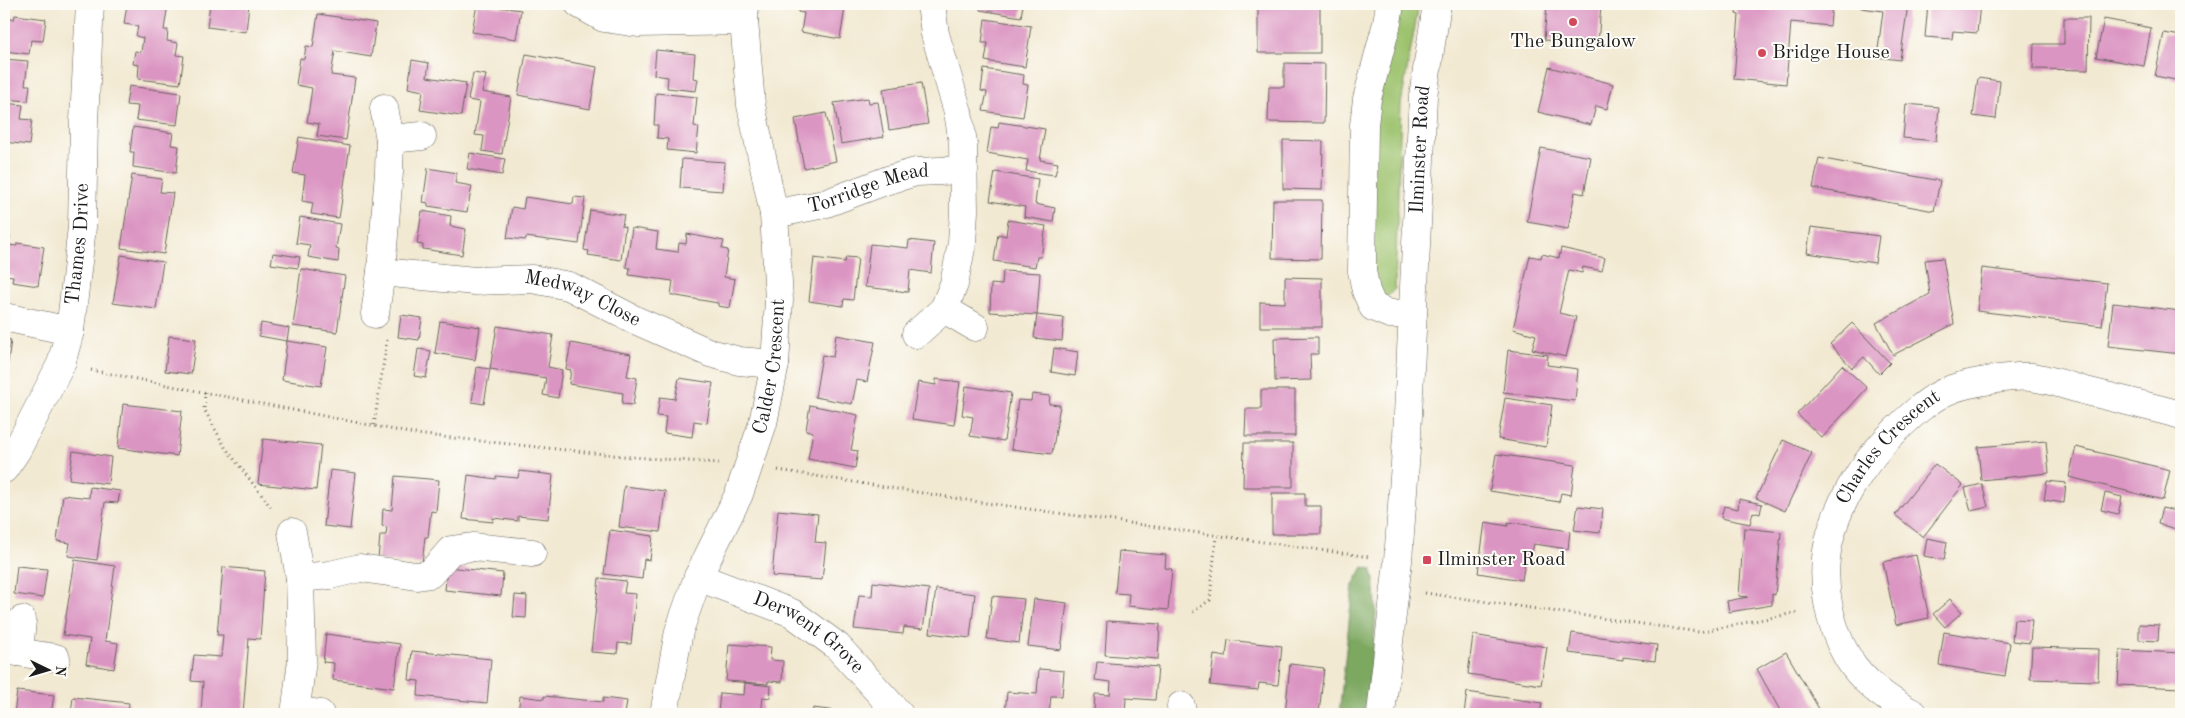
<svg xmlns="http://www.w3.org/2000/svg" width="2185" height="718" font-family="'Old Standard TT',serif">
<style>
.green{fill:#9cc26d;stroke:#5c6f44}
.forest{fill:#7da860;stroke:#4c623e}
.building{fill:#db95c2}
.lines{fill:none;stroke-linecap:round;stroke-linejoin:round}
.minor-casing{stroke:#67645c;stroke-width:29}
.path{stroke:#67645c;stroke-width:3;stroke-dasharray:1 4;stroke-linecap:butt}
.minor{stroke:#fff;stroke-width:28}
.poi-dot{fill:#d1495b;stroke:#fdfcf7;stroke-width:2}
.labels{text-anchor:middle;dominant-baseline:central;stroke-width:4;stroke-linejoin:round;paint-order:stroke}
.poi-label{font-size:20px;fill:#1c1c1c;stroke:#fdfcf7;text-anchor:start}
.street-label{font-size:20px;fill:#1c1c1c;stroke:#fdfcf7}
</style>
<rect width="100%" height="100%" fill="#fdfcf7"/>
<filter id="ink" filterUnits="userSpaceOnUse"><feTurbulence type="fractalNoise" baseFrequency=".02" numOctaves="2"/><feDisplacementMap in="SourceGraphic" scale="10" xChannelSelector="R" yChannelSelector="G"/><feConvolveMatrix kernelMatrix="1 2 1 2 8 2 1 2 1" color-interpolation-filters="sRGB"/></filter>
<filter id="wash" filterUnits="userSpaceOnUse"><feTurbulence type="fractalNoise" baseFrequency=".0096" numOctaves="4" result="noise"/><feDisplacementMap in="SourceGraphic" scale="20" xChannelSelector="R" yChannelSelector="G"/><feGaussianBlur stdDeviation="1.12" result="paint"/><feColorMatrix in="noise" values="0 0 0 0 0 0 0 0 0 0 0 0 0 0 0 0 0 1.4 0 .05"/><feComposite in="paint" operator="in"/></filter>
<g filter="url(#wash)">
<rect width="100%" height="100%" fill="#f2e9d2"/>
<polygon class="green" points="1400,4 1419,4 1401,104 1395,289 1385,299 1380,299 1371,271 1376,113"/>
<path class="forest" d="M1363,567L1372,569C1382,614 1370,669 1364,714H1339L1353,585Z"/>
<g id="blocks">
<g class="building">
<polygon points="127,4 168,4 164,30 168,30 167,41 178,43 176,55 184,56 180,84 138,79 139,65 133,64 135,51 141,52 143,38 136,36 138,26 124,24"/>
<polygon points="210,4 249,4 246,32 207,27"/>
<polygon points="477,4 521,10 516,39 472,32"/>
<polygon points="799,4 842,4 841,7 845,8 840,39 801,32 804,13 798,12"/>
<polygon points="981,4 1023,4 1021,17 980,10"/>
<polygon points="1547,4 1601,4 1598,44 1544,40"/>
<polygon points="1737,4 1832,4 1830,26 1791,22 1786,84 1734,79 1739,15 1736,14"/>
<polygon points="1862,4 1908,4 1900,60 1877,57 1883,11 1861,8"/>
<polygon points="1928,4 1980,4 1977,33 1953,31 1952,39 1925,37"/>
<polygon points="1258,6 1320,7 1320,53 1258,53"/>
<polygon points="318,14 376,23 371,57 335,51 331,75 355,78 346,140 317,136 319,124 307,122 312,88 296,85 300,58 304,59 306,46 313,47"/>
<polygon points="15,15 46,19 43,41 31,40 29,54 4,51 4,18 14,19"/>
<polygon points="2064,18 2089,18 2088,70 2033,69 2034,44 2064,44"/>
<polygon points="985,19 1031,26 1025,67 985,61 988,43 982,43"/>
<polygon points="2104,19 2151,28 2144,66 2096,57"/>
<polygon points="2164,33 2181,36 2181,81 2155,76"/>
<polygon points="656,50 695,54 693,78 698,79 696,91 667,88 668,77 654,75"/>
<polygon points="526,54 597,67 590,109 518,95"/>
<polygon points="4,59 28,61 25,85 30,85 28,101 4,99"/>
<polygon points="412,60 429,63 427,77 466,83 461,116 420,110 423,91 408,88"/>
<polygon points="1284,63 1325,64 1324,123 1268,122 1269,87 1284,87"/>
<polygon points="1549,67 1613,84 1607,109 1596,106 1591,125 1538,112"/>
<polygon points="984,69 1024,75 1023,84 1028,85 1023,117 983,111 987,92 981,91"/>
<polygon points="473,73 486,75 482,92 511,97 502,154 482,151 484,136 475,135 480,102 468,100"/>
<polygon points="1978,78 2000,81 1996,119 1973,116"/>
<polygon points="921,83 928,124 889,130 883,89"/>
<polygon points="129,86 181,93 177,125 136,120 138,106 126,105"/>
<polygon points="656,93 697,97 694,126 699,127 696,153 667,150 668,139 657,138 658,125 654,125"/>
<polygon points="868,98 869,103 878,102 884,137 841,144 834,103"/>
<polygon points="4,103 23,105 21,119 32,120 29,145 4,142"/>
<polygon points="1906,104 1939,107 1936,141 1903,138"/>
<polygon points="826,113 836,161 804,168 795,119"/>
<polygon points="999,122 1045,129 1040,160 1058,163 1055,175 1026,171 1028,160 987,153 991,127 998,128"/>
<polygon points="133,127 173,133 171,145 179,146 176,173 133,167 134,152 130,152"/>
<polygon points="299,137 350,146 339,218 311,214 313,203 302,201 305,175 293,173"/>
<polygon points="1283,140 1323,141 1322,190 1283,189"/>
<polygon points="1541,148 1591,157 1584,194 1575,192 1568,229 1527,222"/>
<polygon points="470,153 505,159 502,175 467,169"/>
<polygon points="1819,158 1940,181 1934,211 1813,188"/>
<polygon points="682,159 725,162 723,191 680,188"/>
<polygon points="428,168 457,173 455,183 472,186 467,212 428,206 428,203 423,202"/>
<polygon points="995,172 1038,179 1035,204 1055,208 1053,222 1024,217 1025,207 990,201"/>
<polygon points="132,175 162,179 160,192 173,193 164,254 121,248"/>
<polygon points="525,197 573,204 574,197 585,198 579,244 526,237 526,240 507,238 512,207 523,209"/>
<polygon points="1273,200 1322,200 1321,259 1272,258"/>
<polygon points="590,210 624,215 622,226 625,227 621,260 588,255 589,251 584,250"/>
<polygon points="422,211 451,216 450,226 466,229 462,255 423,249 423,245 417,244"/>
<polygon points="300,217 340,224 336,248 339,249 338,262 308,257 310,245 296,243"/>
<polygon points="1008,220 1046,226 1041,257 1037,257 1035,267 994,261 998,234 1006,236"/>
<polygon points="1811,227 1879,236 1875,263 1807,253"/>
<polygon points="632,228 658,232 656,249 678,252 679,243 686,244 687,234 724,241 722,249 728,250 724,277 735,279 730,308 718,306 718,303 671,295 673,281 629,275 630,268 626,267"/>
<polygon points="4,235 10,236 9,245 17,246 17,243 44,247 38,286 12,282 13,276 4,275"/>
<polygon points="909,240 934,243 931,273 910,270 908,292 865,287 870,244 908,248"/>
<polygon points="1561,248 1605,258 1602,271 1583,267 1582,273 1569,270 1559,313 1576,317 1566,357 1532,349 1536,335 1513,329 1530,256 1541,258 1542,254 1559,258"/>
<polygon points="273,253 300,257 298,268 271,264"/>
<polygon points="121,255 163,262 156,309 113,303"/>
<polygon points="846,257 858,258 853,300 844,299 843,306 809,301 814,258 845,262"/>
<polygon points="1943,258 1954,324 1893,355 1876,323 1930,294 1925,260"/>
<polygon points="1982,268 2107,283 2102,326 1977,311"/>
<polygon points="301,269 345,276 337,332 293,326"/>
<polygon points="1003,271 1040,273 1037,315 990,312 991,284 1002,285"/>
<polygon points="1285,277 1322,278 1322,327 1260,327 1260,302 1285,303"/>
<polygon points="2113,303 2181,311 2181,354 2108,346"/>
<polygon points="401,315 422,318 419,340 398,337"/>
<polygon points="1037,315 1064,318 1062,341 1034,338"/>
<polygon points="440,321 480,327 475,360 435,353"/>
<polygon points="261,323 289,328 287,341 327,347 321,386 282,380 287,341 259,336"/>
<polygon points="1852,323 1890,363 1879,374 1864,357 1852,368 1830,344"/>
<polygon points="497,326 553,335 548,367 562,370 558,398 543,395 546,378 490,369"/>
<polygon points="836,335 875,342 867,382 857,380 852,404 815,397 822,355 833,357"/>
<polygon points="169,336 196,339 191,374 165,371"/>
<polygon points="1318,337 1318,354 1310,354 1311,380 1275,381 1274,338"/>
<polygon points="4,339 11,340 7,369 4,368"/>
<polygon points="571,343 631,354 627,376 637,378 633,405 622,404 623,393 569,384 571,370 566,369"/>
<polygon points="1054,348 1078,352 1075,376 1051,372"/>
<polygon points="418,349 431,351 426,378 414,376"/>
<polygon points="1508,350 1548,355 1547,365 1578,369 1575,401 1503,392"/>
<polygon points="1842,365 1867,388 1822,438 1797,414"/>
<polygon points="477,367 490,369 484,404 472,402"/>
<polygon points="679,378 713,383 707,423 694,421 692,437 664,433 666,417 657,416 660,397 675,399"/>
<polygon points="936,379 960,382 954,425 912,419 918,382 936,385"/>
<polygon points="966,386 1011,393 1004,441 970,436 973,417 962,415"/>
<polygon points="1261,390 1295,390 1295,436 1245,436 1246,409 1261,409"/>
<polygon points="1032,394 1050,396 1049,404 1060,405 1052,454 1011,449 1018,400 1031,401"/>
<polygon points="1505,398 1552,405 1546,447 1498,439"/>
<polygon points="123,404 182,411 177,456 118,448"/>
<polygon points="810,405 858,415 851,450 858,451 855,468 808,459 813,432 806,430"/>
<polygon points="263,439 321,445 316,490 258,484"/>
<polygon points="1783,440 1812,453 1785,511 1756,498"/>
<polygon points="2046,441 2049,473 1981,480 1978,447"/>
<polygon points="1244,443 1293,443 1293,487 1243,487"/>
<polygon points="2076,447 2170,470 2163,500 2069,477"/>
<polygon points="73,451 111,457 108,484 69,479"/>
<polygon points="1496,454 1575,465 1571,495 1561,493 1559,502 1490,491"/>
<polygon points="1935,464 1963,485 1923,537 1895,515"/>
<polygon points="330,470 356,473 350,529 324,526"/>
<polygon points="519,471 553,475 548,519 518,516 518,521 493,518 493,522 463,519 468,475 496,479 496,476 518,478"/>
<polygon points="395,476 439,480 436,512 431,511 428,537 425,537 422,564 378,560 380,535 386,535 387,527 382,526 383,509 392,510"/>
<polygon points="2047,481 2066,483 2064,503 2044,500"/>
<polygon points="1982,484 1988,507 1971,511 1965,488"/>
<polygon points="624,486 665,491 660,532 619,527"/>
<polygon points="90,487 120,491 118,503 105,502 97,560 68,556 70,543 57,541 63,495 89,498"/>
<polygon points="1272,493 1305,493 1305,506 1321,506 1321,534 1272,534"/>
<polygon points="2105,493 2122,497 2118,514 2101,510"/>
<polygon points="1739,499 1762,504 1760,514 1753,512 1750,524 1721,518 1724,506 1738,509"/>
<polygon points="1578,506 1603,509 1600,533 1574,530"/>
<polygon points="2162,508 2180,512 2176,529 2158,524"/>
<polygon points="778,510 818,514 815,542 826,543 822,580 772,576"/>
<polygon points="1485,522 1508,526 1508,522 1570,531 1568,549 1534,544 1531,557 1526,556 1522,580 1478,573"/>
<polygon points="1744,528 1781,532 1775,595 1772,594 1772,605 1729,612 1727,601 1748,597 1739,596"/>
<polygon points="610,530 653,536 650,560 644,559 642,579 604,574"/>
<polygon points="1927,538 1947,542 1944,560 1924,556"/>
<polygon points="1119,551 1166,555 1165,568 1172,569 1168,610 1128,606 1129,594 1115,593"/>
<polygon points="1916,555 1929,618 1896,625 1883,562"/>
<polygon points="75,560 115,566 105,641 118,643 114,669 86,664 90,639 63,635"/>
<polygon points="17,566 47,569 43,598 14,594"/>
<polygon points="223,567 265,571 260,639 249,638 243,714 201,714 203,682 191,681 194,655 221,657 223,635 217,635"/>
<polygon points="447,567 503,573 501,596 445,590"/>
<polygon points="599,578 626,581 624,593 636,594 631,644 618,643 617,654 591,652"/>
<polygon points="873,582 929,589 923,629 904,627 903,634 854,629 859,595 872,596"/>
<polygon points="936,589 975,594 970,638 930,633"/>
<polygon points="515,595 527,596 526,618 513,617"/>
<polygon points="992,596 1024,599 1019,643 987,639"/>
<polygon points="1034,599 1067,603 1061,650 1028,646"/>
<polygon points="1950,599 1962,612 1945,627 1933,614"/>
<polygon points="2014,619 2032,620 2030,643 2012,641"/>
<polygon points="1107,621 1160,624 1158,659 1105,655"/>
<polygon points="2139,624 2159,625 2158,641 2139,640"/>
<polygon points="1944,632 2010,643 2005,676 1939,665"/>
<polygon points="1572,633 1657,645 1655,661 1623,657 1623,660 1569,653"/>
<polygon points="326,634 400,644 394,688 333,680 334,663 323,662"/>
<polygon points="1473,635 1547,647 1541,685 1468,674"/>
<polygon points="1228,640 1282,646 1278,685 1259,683 1258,690 1210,685 1214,655 1226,657"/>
<polygon points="729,644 771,647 770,660 783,661 782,682 768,681 768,684 726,681"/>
<polygon points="2032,647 2099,649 2098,681 2030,679"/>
<polygon points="2120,650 2181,653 2181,688 2118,685"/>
<polygon points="412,651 491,659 487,703 418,696 419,681 409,680"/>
<polygon points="1786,652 1822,714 1782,714 1757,669"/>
<polygon points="1097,662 1158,667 1155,700 1126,698 1125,713 1094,711 1095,694 1110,695 1111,682 1095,680"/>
<polygon points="1290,664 1324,668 1319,714 1285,714"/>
<polygon points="1039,669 1064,671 1062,696 1051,696 1049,714 1005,714 1007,692 1037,694"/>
<polygon points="745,683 771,686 770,698 763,697 761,714 718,714 720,693 744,695"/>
<polygon points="17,691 54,695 51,714 14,714"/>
<polygon points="1467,692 1542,703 1540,714 1464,714"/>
<polygon points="520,696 544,699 544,696 603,702 603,698 627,701 625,714 518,714"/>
<polygon points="73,697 129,703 128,714 71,714"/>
<polygon points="813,708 837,711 836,714 812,714"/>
</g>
</g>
</g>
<g filter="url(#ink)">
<use href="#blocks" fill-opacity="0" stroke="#67645c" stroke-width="1"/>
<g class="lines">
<defs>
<g id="minor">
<polyline points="579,4 604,18 638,23 744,21"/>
<polyline points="1390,4 1387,23 1367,99 1364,125 1362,271 1366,291 1373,307 1390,314 1413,314"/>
<polyline points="390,139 422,136"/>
<path id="s1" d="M774,214L824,204L888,180L916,172L964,170"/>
<path id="s2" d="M381,272L475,281L532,279L569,286L635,320L710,353L739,361L775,364"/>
<polyline points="944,309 975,327"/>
<polyline points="375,314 381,272 389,172 390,139 384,108"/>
<polyline points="4,317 70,331"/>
<polyline points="916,334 944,309 954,284 962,243 964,211 963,143 958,112 935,34 931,4"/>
<path id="s3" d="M4,469L17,450L61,364L70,331L82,227L84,121L90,4"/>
<polyline points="292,532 300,578"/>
<path id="s4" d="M698,577L792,613L837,646L899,714"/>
<polyline points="4,650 56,658"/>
<polyline points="19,652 22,620"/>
<polyline points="1181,706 1182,714"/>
<polyline points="297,711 320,714"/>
<polyline points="295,714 302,660 300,578 330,575 360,568 417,576 430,574 451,550 473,547 532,553"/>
<path id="s5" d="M664,714L679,631L698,577L739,494L763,423L775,364L779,300L774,214L751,105L744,21L745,4"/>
<path id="s6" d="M1381,714L1398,561L1407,436L1423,96L1437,4"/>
<path id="s7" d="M1914,714C1889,701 1863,682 1848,658C1828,625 1820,578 1829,541C1838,502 1862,465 1889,437C1906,420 1929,397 1952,389C1967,383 2015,375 2031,377C2048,379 2065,385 2082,390C2115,398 2148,406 2181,415"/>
</g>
</defs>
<use href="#minor" class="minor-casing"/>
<g class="path">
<polyline points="91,370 415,434 632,457 719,463"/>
<polyline points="205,392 204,409 225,447 273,510"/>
<polyline points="374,425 387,340"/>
<polyline points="778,470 979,502 1370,557"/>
<polyline points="1425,593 1699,632 1799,612"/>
<polyline points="1193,612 1210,600 1216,537"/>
</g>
<use href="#minor" class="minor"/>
</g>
</g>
<g class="poi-dot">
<circle cx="1573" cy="22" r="5"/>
<circle cx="1762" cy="53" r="5"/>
<rect x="1422" y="555" width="10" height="10" rx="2.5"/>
</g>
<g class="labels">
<g class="poi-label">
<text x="1573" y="42" text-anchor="middle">The Bungalow</text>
<text x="1772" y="53">Bridge House</text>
<text x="1437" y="560">Ilminster Road</text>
</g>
<g class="street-label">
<text stroke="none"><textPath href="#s6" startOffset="566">Ilminster Road</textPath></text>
<text stroke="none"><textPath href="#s1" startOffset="98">Torridge Mead</textPath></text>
<text stroke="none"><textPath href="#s3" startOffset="241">Thames Drive</textPath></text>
<text stroke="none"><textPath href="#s2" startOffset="206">Medway Close</textPath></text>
<text stroke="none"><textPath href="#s5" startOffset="366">Calder Crescent</textPath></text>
<text stroke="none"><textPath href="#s7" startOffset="322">Charles Crescent</textPath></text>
<text stroke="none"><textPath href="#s4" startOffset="125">Derwent Grove</textPath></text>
</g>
</g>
<rect width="2185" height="718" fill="none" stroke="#fdfcf7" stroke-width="20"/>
<g transform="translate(48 670) rotate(95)" stroke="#fdfcf7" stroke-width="4" paint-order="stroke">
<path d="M0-4L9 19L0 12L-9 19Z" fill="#1c1c1c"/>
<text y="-8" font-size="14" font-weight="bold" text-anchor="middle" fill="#1c1c1c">N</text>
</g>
</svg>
